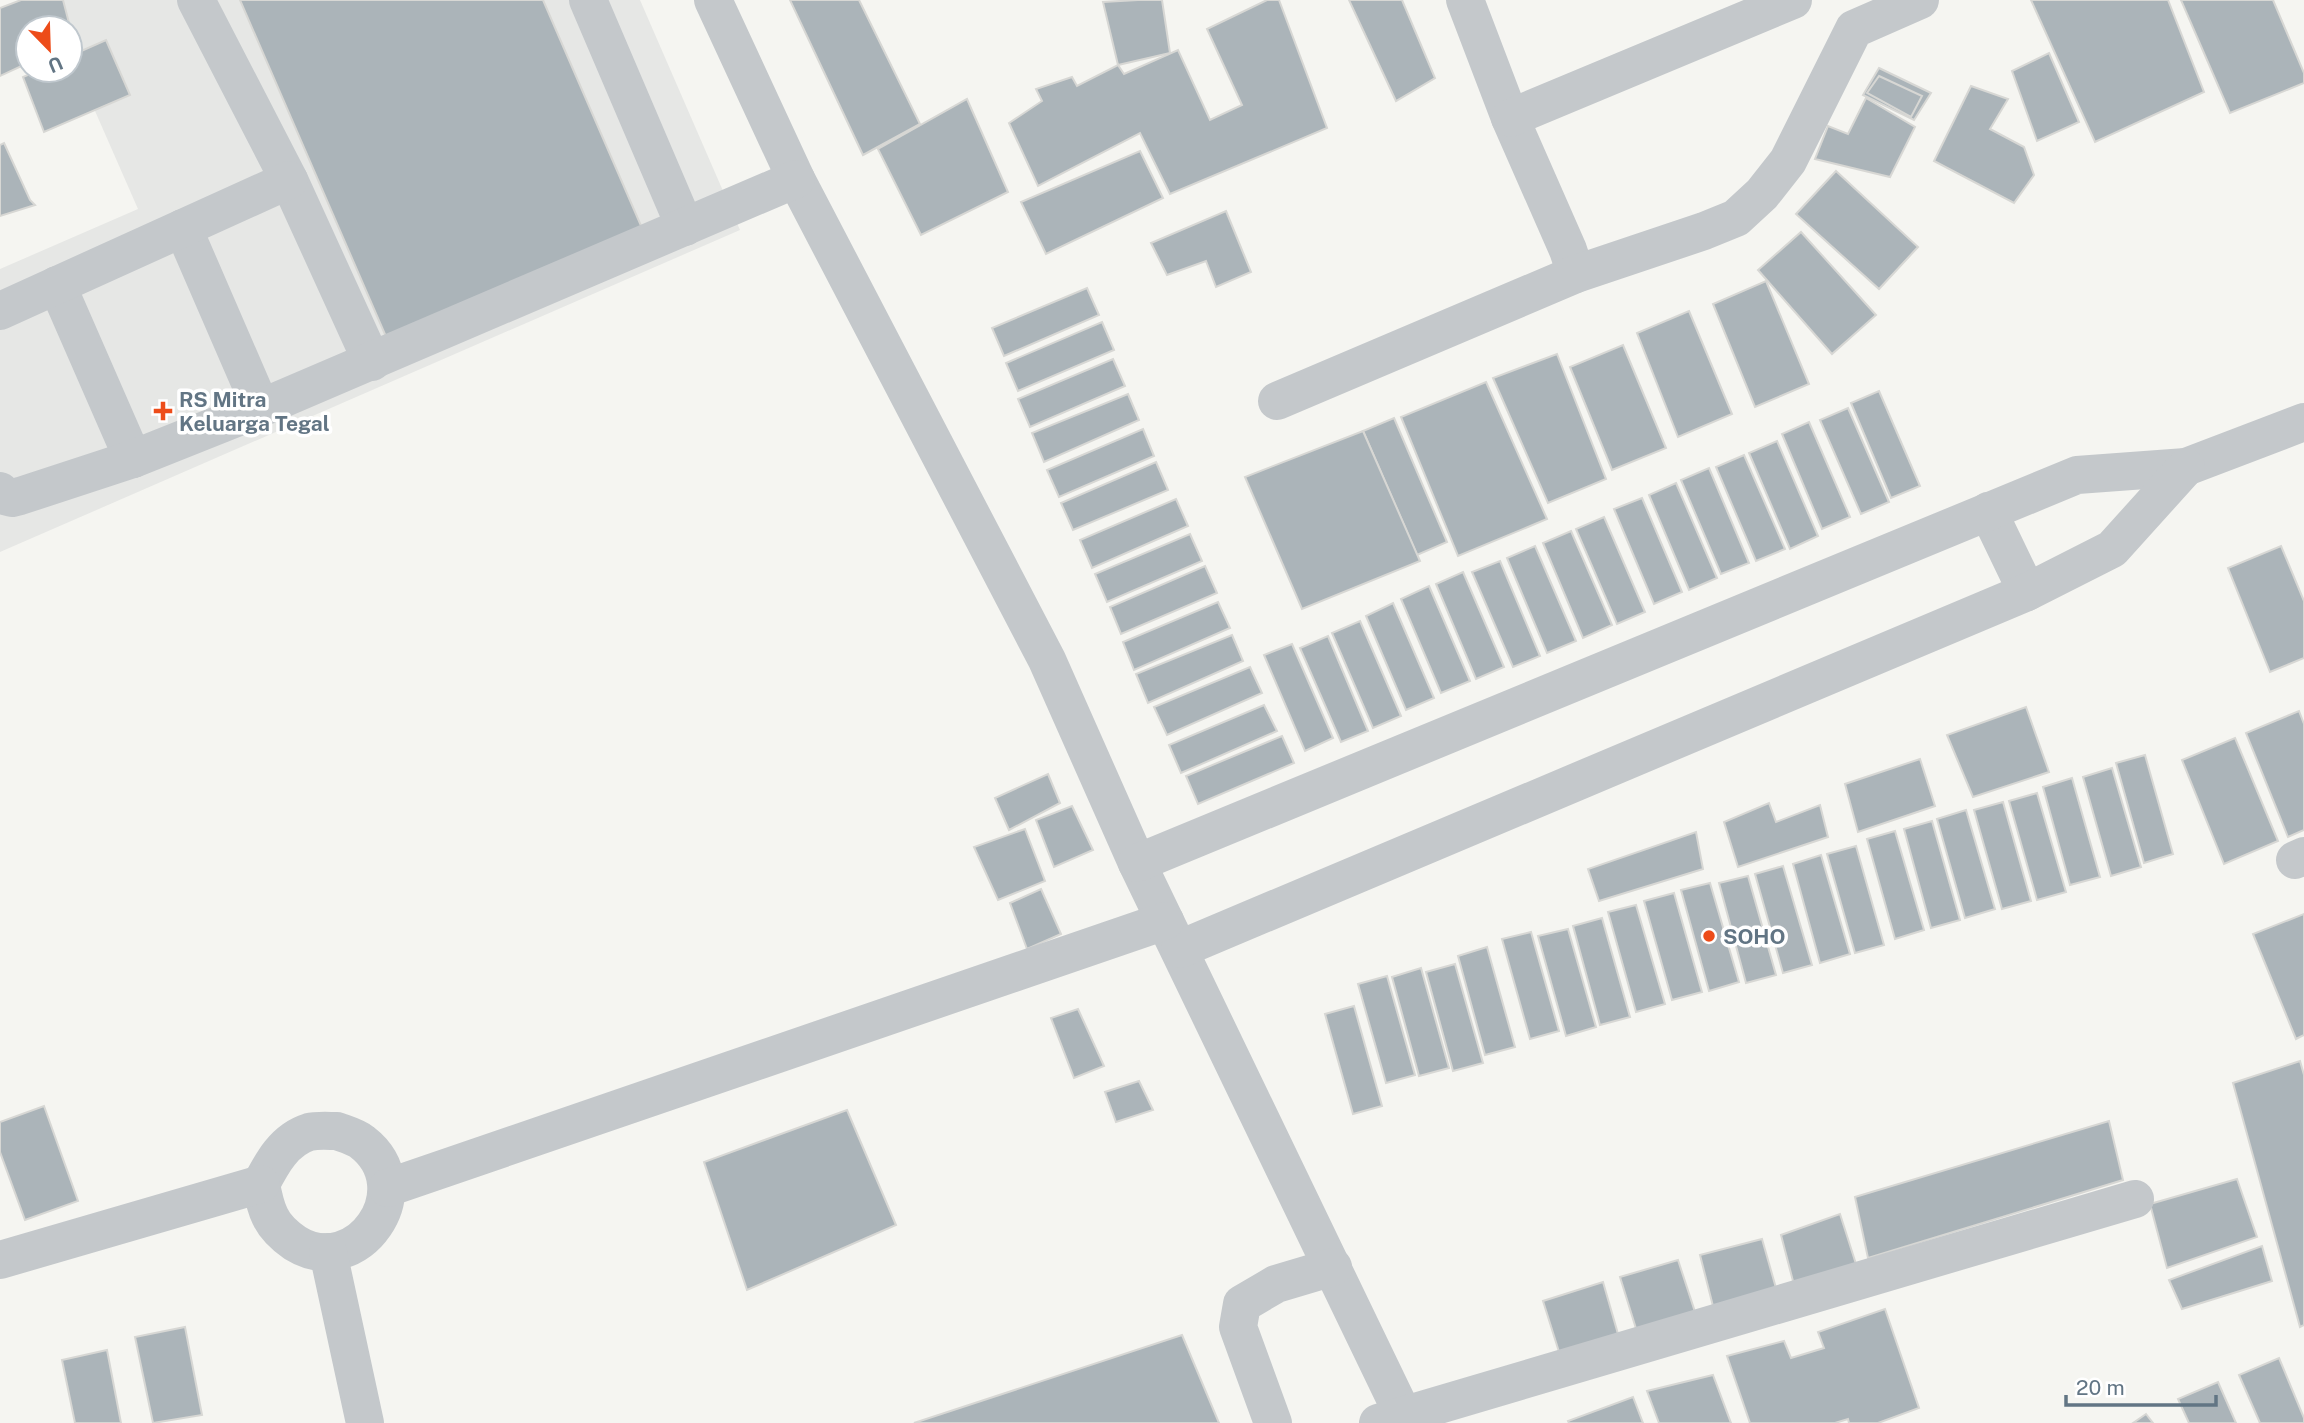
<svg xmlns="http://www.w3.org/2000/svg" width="2304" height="1423" font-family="'Public Sans',sans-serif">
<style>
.built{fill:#e6e7e5}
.building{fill:#abb4b9;stroke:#d7d7d4;stroke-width:2}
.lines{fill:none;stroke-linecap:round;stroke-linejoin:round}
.minor{stroke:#c4c8cb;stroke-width:38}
.poi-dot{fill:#ed4c19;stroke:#fff;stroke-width:2.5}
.labels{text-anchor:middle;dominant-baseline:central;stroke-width:7;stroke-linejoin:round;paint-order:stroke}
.poi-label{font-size:21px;font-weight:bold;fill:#627584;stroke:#fff;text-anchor:start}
</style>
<rect width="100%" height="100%" fill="#f5f5f1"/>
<polygon class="built" points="47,0 640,0 740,230 0,552 0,269 138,209 70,54 70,28"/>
<g class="building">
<polygon points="21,0 63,0 74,42 70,44 70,28 28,28 28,63 0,76 0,8"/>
<polygon points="240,0 543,0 642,228 387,339"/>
<polygon points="790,0 859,0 920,124 863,155"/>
<polygon points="1138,0 1162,0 1170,53 1118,65 1103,2"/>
<polygon points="1267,0 1279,0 1327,128 1170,194 1140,133 1038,186 1009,123 1042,101 1036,89 1072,77 1077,86 1118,65 1124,74 1178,50 1210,120 1242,105 1207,29"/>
<polygon points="1349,0 1402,0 1435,78 1396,101"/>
<polygon points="2031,0 2168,0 2204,92 2095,142"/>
<polygon points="2181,0 2273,0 2304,73 2304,83 2230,113"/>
<polygon points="106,40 130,95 44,132 23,77 39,70 70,70 70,56"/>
<polygon points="2049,53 2079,122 2037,141 2012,71"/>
<polygon points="1879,68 1931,93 1914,120 1863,95"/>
<polygon points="1879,76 1922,96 1911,117 1867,93"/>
<polygon points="1971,86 2008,99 1990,129 2024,147 2034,175 2014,203 1934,161"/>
<polygon points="1866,98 1915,127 1890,177 1815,159 1828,126 1848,134"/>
<polygon points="967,99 1008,192 921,235 878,149"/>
<polygon points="4,143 30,200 35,205 0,216 0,145"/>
<polygon points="1140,151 1163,198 1046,254 1021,202"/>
<polygon points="1836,171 1918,247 1879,289 1796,214"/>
<polygon points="1226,211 1251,272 1216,287 1206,261 1167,275 1151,243"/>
<polygon points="1801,232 1876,315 1832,354 1758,270"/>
<polygon points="1766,281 1809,384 1755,407 1713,304"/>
<polygon points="1087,288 1099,315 1004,356 992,328"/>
<polygon points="1689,311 1732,414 1678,437 1637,333"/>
<polygon points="1102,322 1114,350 1018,391 1006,363"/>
<polygon points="1623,345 1666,448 1612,470 1570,367"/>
<polygon points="1557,354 1606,479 1548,503 1493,378"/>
<polygon points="1113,359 1125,386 1030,427 1018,399"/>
<polygon points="1486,382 1547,519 1458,556 1401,417"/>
<polygon points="1879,391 1920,486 1891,498 1851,403"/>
<polygon points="1128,394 1139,420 1044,462 1032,433"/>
<polygon points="1848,408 1889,502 1861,514 1820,420"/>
<polygon points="1394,418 1447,542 1417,555 1363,431"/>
<polygon points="1809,422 1850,517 1822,529 1782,434"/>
<polygon points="1143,429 1154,456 1059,497 1047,470"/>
<polygon points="1363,431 1420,561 1302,609 1245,477"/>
<polygon points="1777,441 1818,536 1790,549 1749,453"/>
<polygon points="1744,455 1785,549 1756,561 1716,467"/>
<polygon points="1156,462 1168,490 1073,530 1061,503"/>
<polygon points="1709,468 1749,563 1721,574 1681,480"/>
<polygon points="1676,483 1717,578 1689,590 1649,495"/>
<polygon points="1642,498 1682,592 1654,604 1614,509"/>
<polygon points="1176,499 1188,526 1092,568 1080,540"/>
<polygon points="1604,517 1645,612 1617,624 1576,529"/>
<polygon points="1571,531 1612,625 1583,638 1543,543"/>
<polygon points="1190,534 1202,561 1107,602 1095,574"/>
<polygon points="1535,546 1576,641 1547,653 1507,558"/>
<polygon points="2281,546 2304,601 2304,658 2270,672 2228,568"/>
<polygon points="1500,561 1540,656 1513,667 1472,572"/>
<polygon points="1205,566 1217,593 1121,634 1110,607"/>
<polygon points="1463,572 1504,667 1476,679 1436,584"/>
<polygon points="1429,586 1470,681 1441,693 1401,599"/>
<polygon points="1218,602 1230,628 1134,670 1123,642"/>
<polygon points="1393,603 1434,698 1406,710 1366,616"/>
<polygon points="1360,621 1401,716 1373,728 1332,633"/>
<polygon points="1232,635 1243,661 1148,703 1136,674"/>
<polygon points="1328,636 1368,731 1341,742 1300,648"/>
<polygon points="1292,644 1333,738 1305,751 1264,655"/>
<polygon points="1250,667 1262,693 1167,735 1154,707"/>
<polygon points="1264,705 1277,731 1181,773 1169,745"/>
<polygon points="2026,707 2049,772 1973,797 1947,735"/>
<polygon points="2299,711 2304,724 2304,830 2288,837 2246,733"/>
<polygon points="1282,736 1294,763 1198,804 1186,776"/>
<polygon points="2235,738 2278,841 2224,864 2182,760"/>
<polygon points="2145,755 2173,854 2144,863 2116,763"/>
<polygon points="1920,759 1935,806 1858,832 1845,784"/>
<polygon points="2112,768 2141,867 2111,876 2083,777"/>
<polygon points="1048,774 1060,803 1009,830 995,798"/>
<polygon points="2072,778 2100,877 2070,885 2043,787"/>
<polygon points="2037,793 2066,892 2037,900 2009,801"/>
<polygon points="2003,802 2031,901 2002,909 1974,810"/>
<polygon points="1769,803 1776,822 1820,805 1828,837 1738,867 1724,822"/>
<polygon points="1072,806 1093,850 1054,867 1036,820"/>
<polygon points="1966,810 1995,909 1965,918 1937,819"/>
<polygon points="1932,821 1960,920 1931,928 1904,829"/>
<polygon points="1025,829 1045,881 998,900 974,847"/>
<polygon points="1895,831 1924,930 1895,939 1867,839"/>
<polygon points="1696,832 1703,869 1599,901 1588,869"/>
<polygon points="1856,846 1884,945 1855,953 1827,854"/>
<polygon points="1821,855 1850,954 1820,963 1793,864"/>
<polygon points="1783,866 1812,965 1783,973 1755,874"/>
<polygon points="1748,876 1776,975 1746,983 1719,883"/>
<polygon points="1710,883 1739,982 1709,991 1681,890"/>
<polygon points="1041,889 1061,934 1027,949 1010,903"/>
<polygon points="1674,893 1702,992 1672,1000 1644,901"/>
<polygon points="1636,905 1665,1004 1636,1012 1608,912"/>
<polygon points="2304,914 2304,1035 2296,1039 2253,934"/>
<polygon points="1602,918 1630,1017 1600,1025 1573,926"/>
<polygon points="1568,929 1596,1027 1566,1036 1538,936"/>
<polygon points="1531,932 1559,1031 1530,1039 1502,939"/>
<polygon points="1487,947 1515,1047 1485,1055 1458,956"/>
<polygon points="1455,964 1483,1063 1453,1071 1426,972"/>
<polygon points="1421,968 1449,1068 1419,1076 1392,977"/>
<polygon points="1387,976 1415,1075 1386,1083 1358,984"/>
<polygon points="1354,1006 1382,1106 1353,1114 1325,1014"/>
<polygon points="1078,1009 1104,1066 1074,1078 1051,1018"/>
<polygon points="2300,1061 2304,1075 2304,1325 2300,1327 2233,1083"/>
<polygon points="1139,1081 1153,1110 1116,1122 1105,1092"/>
<polygon points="44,1106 78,1201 25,1220 0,1152 0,1122"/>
<polygon points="847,1110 896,1225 747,1290 704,1162"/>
<polygon points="2109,1121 2123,1180 1868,1258 1855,1197"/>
<polygon points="2237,1179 2257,1237 2167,1268 2150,1204"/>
<polygon points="1840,1214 1856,1264 1794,1285 1781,1235"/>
<polygon points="1762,1239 1778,1295 1715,1314 1700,1255"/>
<polygon points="2262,1246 2272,1281 2182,1309 2169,1280"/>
<polygon points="1678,1260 1696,1315 1638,1335 1620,1277"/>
<polygon points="1603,1282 1618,1334 1560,1355 1543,1301"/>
<polygon points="1885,1309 1919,1408 1878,1423 1849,1423 1848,1419 1835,1423 1750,1423 1727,1356 1784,1341 1791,1358 1824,1348 1818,1332"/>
<polygon points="185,1327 202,1415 153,1423 135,1337"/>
<polygon points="1182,1335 1219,1423 914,1423"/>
<polygon points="107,1350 121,1423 75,1423 62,1360"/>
<polygon points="2279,1358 2304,1418 2304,1423 2260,1423 2239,1375"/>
<polygon points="1713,1375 1731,1423 1659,1423 1647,1391"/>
<polygon points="2218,1382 2236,1423 2189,1423 2178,1399"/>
<polygon points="1633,1397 1643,1423 1569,1423 1568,1421"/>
<polygon points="2146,1414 2153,1423 2133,1423"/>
</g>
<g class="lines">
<g class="minor">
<polyline points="196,0 289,180 372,362"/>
<polyline points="588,0 685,227"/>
<polyline points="713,0 796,179 1047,660 1137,863 1407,1423"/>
<polyline points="1465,0 1510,118 1568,250 1576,274"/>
<polyline points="1510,118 1793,0"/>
<polyline points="183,228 261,408"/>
<polyline points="57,285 133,459"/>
<polyline points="0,311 289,180"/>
<polyline points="1277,401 1576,274 1704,231 1736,218 1762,194 1788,161 1854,29 1920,0"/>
<polyline points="0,491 1,495 12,498 20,496 133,459 261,408 796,179"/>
<polyline points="1988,511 2027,592"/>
<polyline points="2295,860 2304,856"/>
<polyline points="1137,863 2077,475 2186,467 2304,422"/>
<polyline points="1180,949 2027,592 2112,549 2186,467"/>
<path d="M337,1131C345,1134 356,1137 362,1142C423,1189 357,1282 295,1243C285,1236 275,1227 270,1216C265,1206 263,1195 261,1184C272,1163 284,1140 309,1132C317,1130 329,1131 337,1131Z"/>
<polyline points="387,1188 1165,921"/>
<polyline points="328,1252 365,1423"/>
<polyline points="0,1260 261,1184"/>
<polyline points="1273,1423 1238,1327 1242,1304 1276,1284 1333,1267"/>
<polyline points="1378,1423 2135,1199"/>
</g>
</g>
<g class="poi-dot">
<path d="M159.5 400.5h7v7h7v7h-7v7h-7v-7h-7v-7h7z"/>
<circle cx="1709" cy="936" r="7"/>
</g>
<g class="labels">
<g class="poi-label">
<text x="179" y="399">RS Mitra<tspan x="179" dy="24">Keluarga Tegal</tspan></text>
<text x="1723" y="936">SOHO</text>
</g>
</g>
<g transform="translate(49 49) rotate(157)"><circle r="33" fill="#ffffff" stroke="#c0c8ce" stroke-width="2"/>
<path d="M0-5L12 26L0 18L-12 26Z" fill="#ed4c19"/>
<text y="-10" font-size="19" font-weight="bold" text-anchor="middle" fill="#627584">U</text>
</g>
<path d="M2066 1395v10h150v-10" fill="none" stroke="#627584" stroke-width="3.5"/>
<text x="2076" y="1395" font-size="21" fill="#627584" stroke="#ffffff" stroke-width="5" paint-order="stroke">20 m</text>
</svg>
